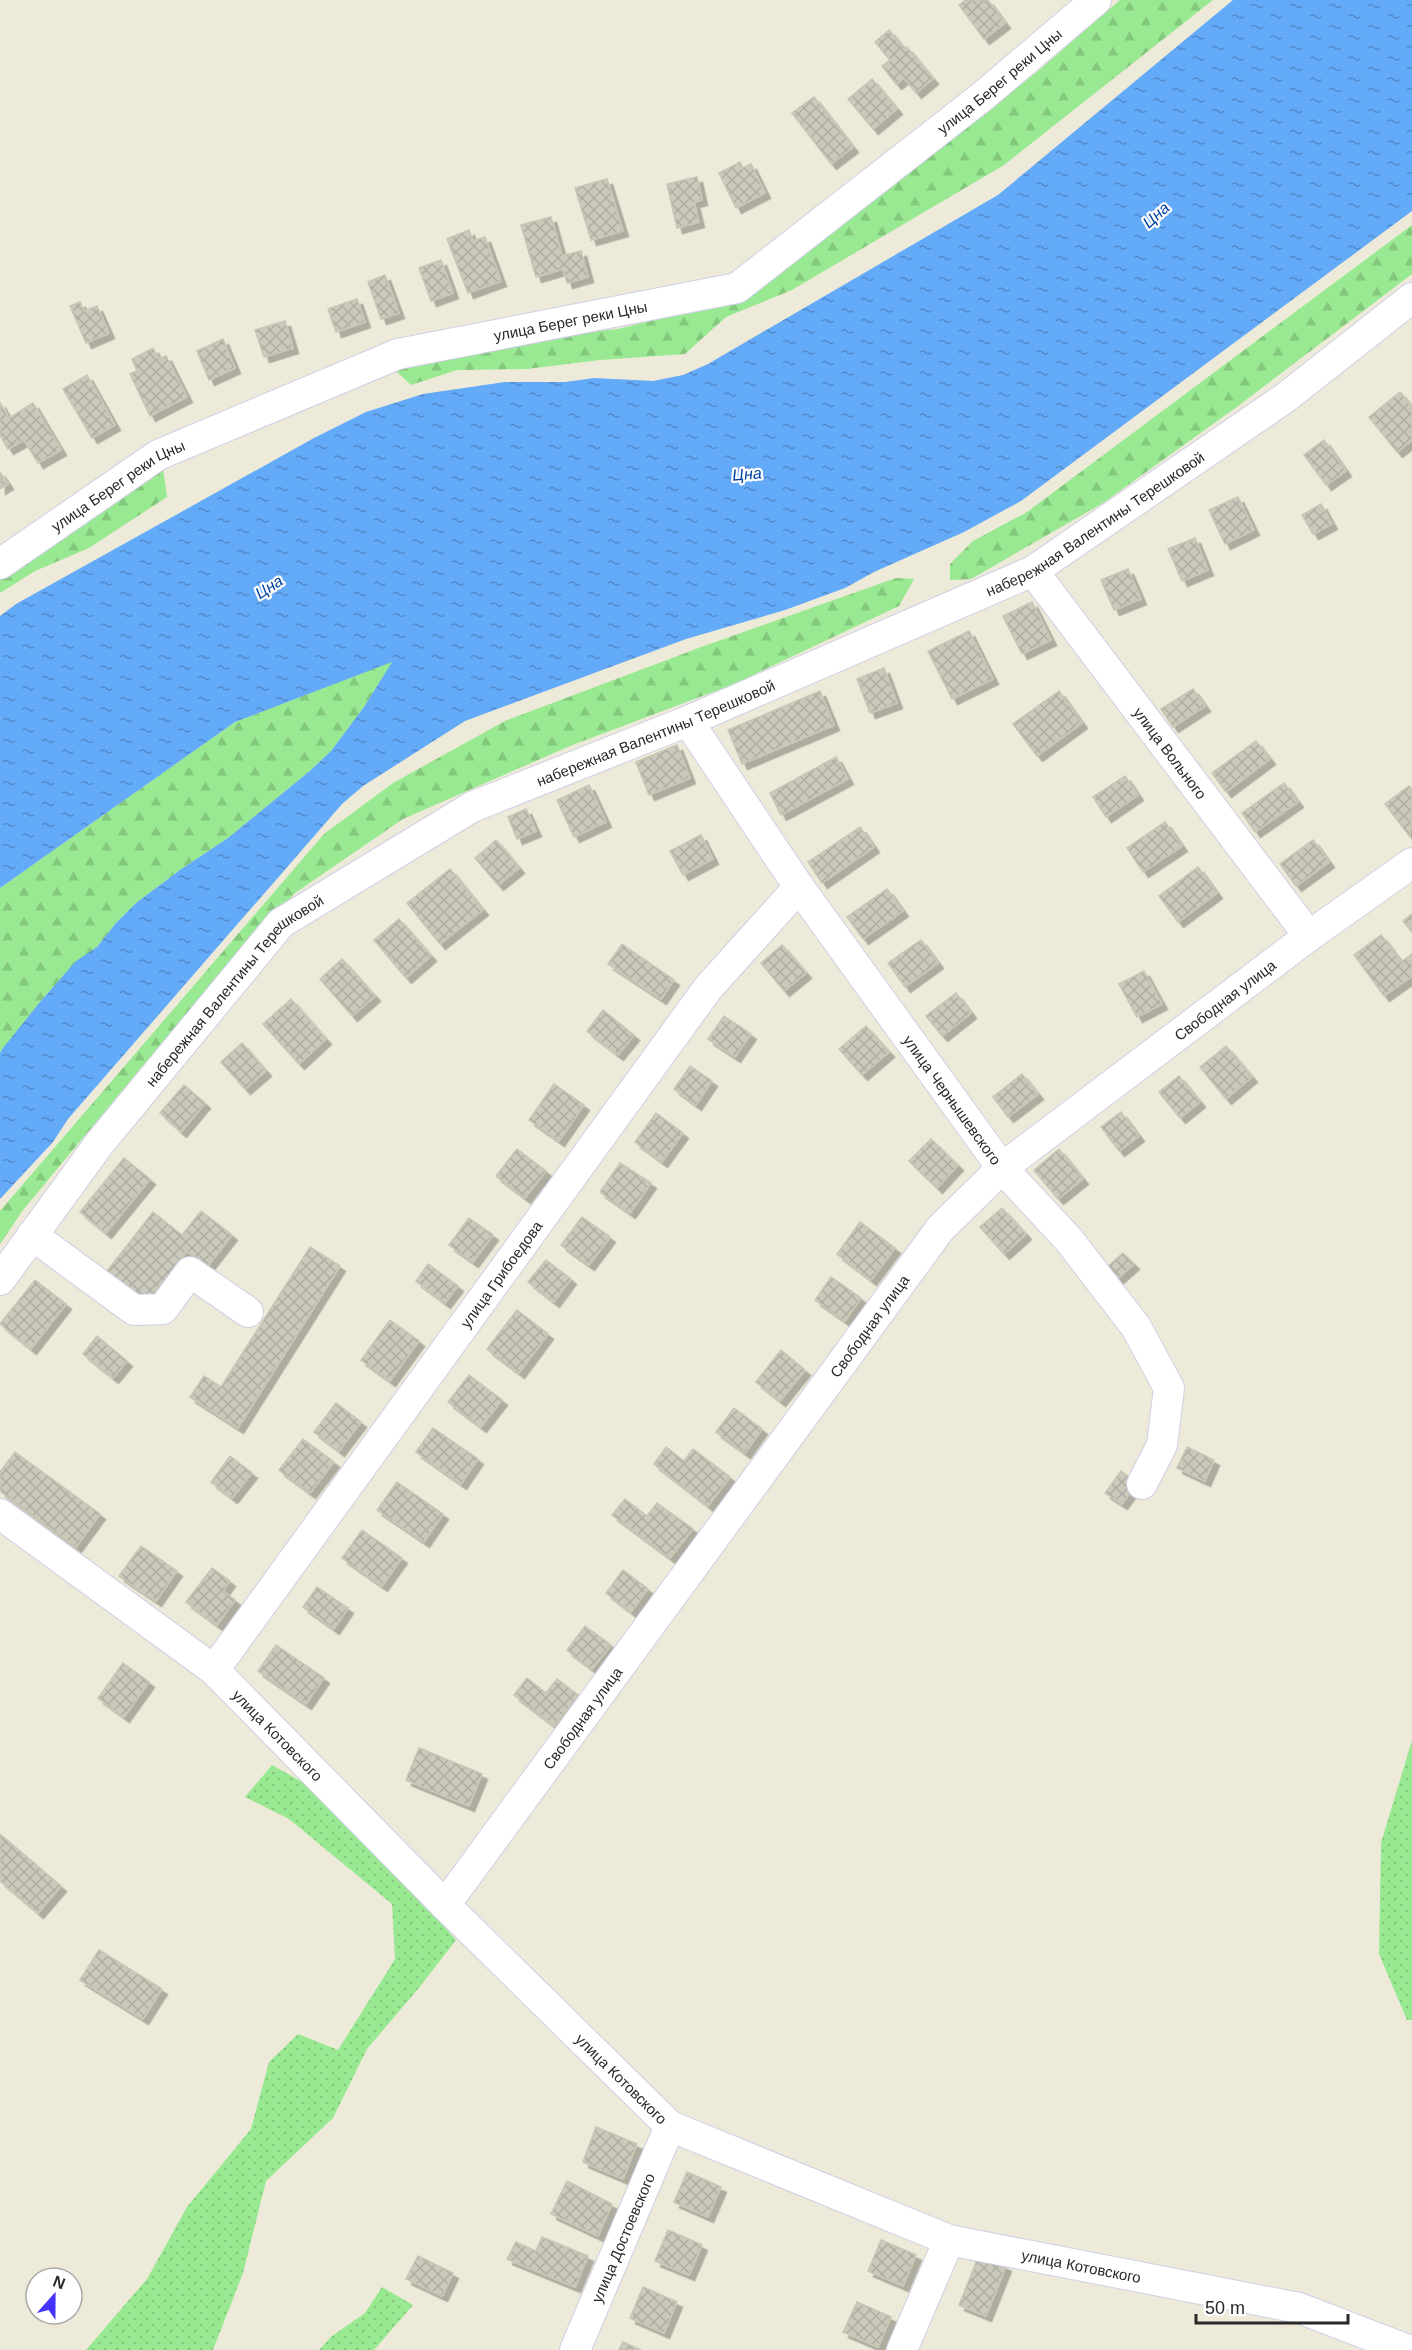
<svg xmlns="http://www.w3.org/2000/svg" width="1412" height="2350" font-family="Helvetica,sans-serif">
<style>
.grass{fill:url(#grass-dots)}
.forest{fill:url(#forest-firs)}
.water{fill:url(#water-ripples)}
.building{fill:url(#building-cross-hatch);stroke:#c8c6b3;stroke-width:1.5;filter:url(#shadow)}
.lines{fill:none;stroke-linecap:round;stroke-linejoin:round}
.minor-casing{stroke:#d0cfe4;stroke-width:32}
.minor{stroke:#fff;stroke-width:30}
.labels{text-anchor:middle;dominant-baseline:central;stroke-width:4.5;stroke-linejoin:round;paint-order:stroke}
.street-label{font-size:15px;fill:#292929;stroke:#fff}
.water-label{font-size:16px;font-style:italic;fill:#0242a4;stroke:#fff}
</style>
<defs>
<pattern id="grass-dots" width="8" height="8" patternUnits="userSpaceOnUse" patternTransform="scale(1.5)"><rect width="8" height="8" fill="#98e991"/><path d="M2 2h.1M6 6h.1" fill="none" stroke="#83c87d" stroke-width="1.8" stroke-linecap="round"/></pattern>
<pattern id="forest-firs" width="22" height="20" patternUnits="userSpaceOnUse" patternTransform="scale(1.5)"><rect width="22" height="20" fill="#98e991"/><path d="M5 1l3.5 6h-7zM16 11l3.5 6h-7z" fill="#83c87d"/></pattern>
<pattern id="water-ripples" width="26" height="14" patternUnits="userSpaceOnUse" patternTransform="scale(1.5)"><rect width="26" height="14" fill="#63aaf9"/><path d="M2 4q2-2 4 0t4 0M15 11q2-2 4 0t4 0" fill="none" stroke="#528aca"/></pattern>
<pattern id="building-cross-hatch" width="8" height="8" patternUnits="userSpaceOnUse" patternTransform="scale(1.5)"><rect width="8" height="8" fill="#cbc9bc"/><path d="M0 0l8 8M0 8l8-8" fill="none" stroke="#aeada2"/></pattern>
<filter id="shadow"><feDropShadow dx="5.5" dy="5.5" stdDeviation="0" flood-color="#0004"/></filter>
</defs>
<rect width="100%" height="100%" fill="#edead9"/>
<g class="grass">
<polygon points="1412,1740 1412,2020 1407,2020 1379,1954 1381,1843"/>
<polygon points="272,1765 304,1783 384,1858 456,1940 418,1989 367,2049 333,2118 266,2181 243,2273 213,2350 86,2350 147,2279 187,2207 251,2129 269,2062 298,2034 338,2050 395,1959 392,1904 289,1819 245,1797"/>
<polygon points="382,2287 413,2305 374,2350 319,2350 332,2336 365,2313"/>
</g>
<g class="forest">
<polygon points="1120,0 1213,0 1004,165 792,290 726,317 685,354 600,360 527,369 457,370 411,385 397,372 404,359 522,338 618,329 735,300 1037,72"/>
<polygon points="1412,225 1412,274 1238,406 1103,503 971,579 950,580 950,564 973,541 1027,512"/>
<polygon points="163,468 167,497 89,548 35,571 0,593 0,574"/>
<polygon points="896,578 914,579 899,606 734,684 570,746 403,819 295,893 229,962 136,1074 23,1210 0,1244 0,1211 324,834 393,783 505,721 704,646"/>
<polygon points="393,661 364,707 331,751 311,770 228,838 180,870 136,903 116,923 97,947 76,962 40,1002 0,1053 0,888 235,722"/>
</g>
<polygon class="water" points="1233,0 1412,0 1412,211 1021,501 964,532 874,572 845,588 785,610 686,639 465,721 363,786 342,804 68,1119 53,1142 0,1199 0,1053 3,1048 40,1002 76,961 97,947 116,923 136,903 180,870 228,838 311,770 331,751 364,707 392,662 235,722 0,888 0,616 16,604 314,438 366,412 423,394 505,382 565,382 594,378 653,381 683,375 708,364 998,195"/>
<g class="building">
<polygon points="966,0 988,0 1005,23 984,39 959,5"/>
<polygon points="889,30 904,49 907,47 933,79 916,93 904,78 896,84 882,66 890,60 875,42"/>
<polygon points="872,79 897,109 873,129 848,99"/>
<polygon points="814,97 853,147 831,164 792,113"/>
<polygon points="740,162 743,168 751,164 765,193 736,208 719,173"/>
<polygon points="697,177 702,200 694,202 699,222 677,228 667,184"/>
<polygon points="607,179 623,231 591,240 575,188"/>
<polygon points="551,217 562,256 581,251 588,277 567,283 563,269 536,277 521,225"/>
<polygon points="469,230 473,241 485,237 501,281 468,293 447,239"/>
<polygon points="441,260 453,293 431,301 419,268"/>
<polygon points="385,275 399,313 381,319 368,282"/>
<polygon points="357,299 365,322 336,332 328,309"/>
<polygon points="80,302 84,311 97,306 109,333 86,343 70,306"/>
<polygon points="285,321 293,348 264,357 255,330"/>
<polygon points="223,339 235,368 209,380 197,351"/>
<polygon points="153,348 159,359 166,356 187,397 150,416 130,374 137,371 132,359"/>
<polygon points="87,375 115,425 92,438 63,389"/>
<polygon points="1400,392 1412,407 1412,440 1397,452 1369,417"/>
<polygon points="0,403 9,418 33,403 61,450 38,463 24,440 8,449 0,435"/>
<polygon points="1324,440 1346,471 1326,485 1304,455"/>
<polygon points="0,472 8,484 0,489"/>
<polygon points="1238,497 1254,530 1225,544 1209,510"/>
<polygon points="1321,504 1332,524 1313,534 1302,515"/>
<polygon points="1195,538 1208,570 1182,581 1168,549"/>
<polygon points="1128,569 1141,599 1114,610 1101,580"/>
<polygon points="1032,602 1051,640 1022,654 1003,616"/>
<polygon points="969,631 993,679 952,699 928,651"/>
<polygon points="884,668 897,703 870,713 857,679"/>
<polygon points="1193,689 1205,706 1173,727 1161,709"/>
<polygon points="820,691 834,725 742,764 728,730"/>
<polygon points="1059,691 1082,723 1037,756 1013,724"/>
<polygon points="1256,741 1270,759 1226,792 1212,773"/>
<polygon points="677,745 690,778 649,795 636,762"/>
<polygon points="836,757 848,779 781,815 770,793"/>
<polygon points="1125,776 1138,795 1106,817 1093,797"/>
<polygon points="1284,783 1298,802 1255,832 1242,813"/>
<polygon points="589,785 606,822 574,837 557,800"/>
<polygon points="1409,786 1412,789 1410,837 1385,804"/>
<polygon points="526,809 536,831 517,839 508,817"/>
<polygon points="1165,822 1182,846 1143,872 1127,848"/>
<polygon points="860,827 874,847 822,883 808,862"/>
<polygon points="701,835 713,859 683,875 670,851"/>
<polygon points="496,840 519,868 498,885 475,858"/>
<polygon points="1313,840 1329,862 1296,886 1280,864"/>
<polygon points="1198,867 1217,893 1178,922 1159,896"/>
<polygon points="450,869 483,910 440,944 407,903"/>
<polygon points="887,889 903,911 863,939 847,917"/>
<polygon points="1412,914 1412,932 1403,921"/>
<polygon points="399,919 431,956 406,978 374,940"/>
<polygon points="1381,935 1401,962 1412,954 1412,976 1384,996 1354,955"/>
<polygon points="921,940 938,963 905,987 888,963"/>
<polygon points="622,944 674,980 661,999 608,964"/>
<polygon points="782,945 806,973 784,991 761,963"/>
<polygon points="342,959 375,996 352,1016 320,979"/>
<polygon points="1144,971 1162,1004 1137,1017 1119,984"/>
<polygon points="956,993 971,1013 942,1036 926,1016"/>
<polygon points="291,999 326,1039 299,1064 263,1024"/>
<polygon points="603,1010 634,1035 618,1055 587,1031"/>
<polygon points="724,1016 751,1034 735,1057 708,1039"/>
<polygon points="866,1026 889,1052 862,1075 839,1049"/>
<polygon points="242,1043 266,1071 245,1089 221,1062"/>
<polygon points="1226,1046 1252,1077 1226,1099 1200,1067"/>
<polygon points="690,1066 712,1081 696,1105 674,1089"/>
<polygon points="1022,1074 1038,1094 1008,1117 993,1097"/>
<polygon points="1179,1076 1200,1102 1180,1118 1159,1092"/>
<polygon points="554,1084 584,1105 559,1141 529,1120"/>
<polygon points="184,1085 205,1103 181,1132 160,1113"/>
<polygon points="1121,1112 1139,1136 1119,1151 1101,1127"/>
<polygon points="656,1113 683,1133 662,1162 635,1142"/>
<polygon points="931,1139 958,1165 937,1188 909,1161"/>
<polygon points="517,1149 546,1171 525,1198 496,1176"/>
<polygon points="1059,1149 1083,1179 1058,1199 1034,1170"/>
<polygon points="124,1158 150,1179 106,1233 80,1212"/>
<polygon points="620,1163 651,1183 630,1213 600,1192"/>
<polygon points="1002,1208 1026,1234 1004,1254 980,1227"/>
<polygon points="201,1211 232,1235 207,1267 187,1251 144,1306 104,1275 153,1212 182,1235"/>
<polygon points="582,1217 610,1237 589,1265 561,1245"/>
<polygon points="469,1218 493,1235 473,1262 449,1245"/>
<polygon points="860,1222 895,1248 871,1280 837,1254"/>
<polygon points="310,1247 340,1266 238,1428 190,1397 204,1376 221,1387"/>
<polygon points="1123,1253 1134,1264 1117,1279 1107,1267"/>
<polygon points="546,1260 571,1279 554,1302 528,1282"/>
<polygon points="428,1264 458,1286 445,1303 416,1281"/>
<polygon points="831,1277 861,1298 845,1321 815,1300"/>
<polygon points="35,1280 66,1304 31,1349 0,1324"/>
<polygon points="517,1310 548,1334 519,1373 487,1349"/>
<polygon points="390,1320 419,1341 390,1381 361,1360"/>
<polygon points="97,1336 127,1361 113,1378 83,1354"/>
<polygon points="781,1350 805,1370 780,1401 756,1382"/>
<polygon points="469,1375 502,1400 481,1427 448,1402"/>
<polygon points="336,1403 361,1422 339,1451 314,1432"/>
<polygon points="734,1408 762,1429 745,1453 716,1432"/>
<polygon points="433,1428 478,1459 461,1484 416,1452"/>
<polygon points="303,1439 334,1462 310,1493 279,1470"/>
<polygon points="666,1447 684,1461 693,1449 730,1477 708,1506 654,1464"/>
<polygon points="1187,1447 1214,1460 1205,1481 1177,1468"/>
<polygon points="15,1452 100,1514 76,1547 0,1491 0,1472"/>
<polygon points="230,1456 252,1473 232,1498 211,1482"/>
<polygon points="1121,1471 1137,1483 1122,1504 1105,1493"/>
<polygon points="397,1482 443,1514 424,1542 377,1510"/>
<polygon points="625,1499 647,1516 657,1503 693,1529 670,1558 612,1515"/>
<polygon points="362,1530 402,1558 382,1586 342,1558"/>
<polygon points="141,1546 177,1571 156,1601 119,1576"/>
<polygon points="212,1568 230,1581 223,1591 235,1600 217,1625 186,1602"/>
<polygon points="623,1570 648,1589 631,1612 606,1593"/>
<polygon points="317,1587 348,1608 334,1629 303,1607"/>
<polygon points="585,1626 611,1645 592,1669 567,1650"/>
<polygon points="276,1645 324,1678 306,1704 258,1671"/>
<polygon points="123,1663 149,1682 124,1717 98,1698"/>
<polygon points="527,1678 546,1693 557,1679 578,1695 554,1726 514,1695"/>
<polygon points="419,1748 482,1774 469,1806 406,1780"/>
<polygon points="0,1834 61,1886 38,1913 0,1881"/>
<polygon points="99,1950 162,1989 143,2019 80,1980"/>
<polygon points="596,2127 637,2144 623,2179 583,2162"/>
<polygon points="687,2172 721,2187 708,2217 674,2202"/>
<polygon points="567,2181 612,2204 598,2236 551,2214"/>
<polygon points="668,2230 702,2245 689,2275 655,2261"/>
<polygon points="542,2237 588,2256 575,2287 507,2259 516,2242 536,2251"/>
<polygon points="881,2240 916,2255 903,2286 868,2271"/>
<polygon points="979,2255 1006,2266 986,2316 959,2305"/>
<polygon points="418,2256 453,2273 442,2296 406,2279"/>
<polygon points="643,2287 677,2302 664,2333 630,2318"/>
<polygon points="857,2302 891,2317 878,2347 843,2332"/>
<polygon points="623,2342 641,2350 619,2350"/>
</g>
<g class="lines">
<defs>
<g id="minor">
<path id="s1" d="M0,564L158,455L398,354L737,288L983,96L1096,0"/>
<path id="s2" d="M1033,571L1309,936"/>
<path id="s3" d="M688,721L799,887L1002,1168L1069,1240L1136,1327L1169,1388L1162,1445L1142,1484"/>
<polyline points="32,1235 134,1310 163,1309 190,1272 248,1312"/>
<path id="s4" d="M0,1280L99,1144L281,923L472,807L688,721L1033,571L1285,398L1412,298"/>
<path id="s5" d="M0,1514L214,1670L445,1905L670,2126L949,2240L1299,2308L1408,2350"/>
<path id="s6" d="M214,1670L708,988L799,887"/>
<path id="s7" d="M445,1905L940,1229L1002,1168L1309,936L1412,863"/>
<path id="s8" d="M575,2350L670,2126"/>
<polyline points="902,2350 949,2240"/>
</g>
</defs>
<use href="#minor" class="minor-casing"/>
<use href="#minor" class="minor"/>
</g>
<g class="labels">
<g class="street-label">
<text stroke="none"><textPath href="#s1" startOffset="1132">улица Берег реки Цны</textPath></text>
<text stroke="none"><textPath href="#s1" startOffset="628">улица Берег реки Цны</textPath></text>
<text stroke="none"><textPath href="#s1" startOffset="142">улица Берег реки Цны</textPath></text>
<text stroke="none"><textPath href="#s4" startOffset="1364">набережная Валентины Терешковой</textPath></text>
<text stroke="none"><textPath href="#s4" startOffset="876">набережная Валентины Терешковой</textPath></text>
<text stroke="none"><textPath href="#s2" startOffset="228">улица Вольного</textPath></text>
<text stroke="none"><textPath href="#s4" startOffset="374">набережная Валентины Терешковой</textPath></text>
<text stroke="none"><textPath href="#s7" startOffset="1204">Свободная улица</textPath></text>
<text stroke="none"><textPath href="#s3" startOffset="462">улица Чернышевского</textPath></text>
<text stroke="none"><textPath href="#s6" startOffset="489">улица Грибоедова</textPath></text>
<text stroke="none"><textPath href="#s7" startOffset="718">Свободная улица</textPath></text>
<text stroke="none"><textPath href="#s7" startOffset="232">Свободная улица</textPath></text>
<text stroke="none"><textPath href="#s5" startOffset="356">улица Котовского</textPath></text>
<text stroke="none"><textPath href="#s5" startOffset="842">улица Котовского</textPath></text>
<text stroke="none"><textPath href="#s8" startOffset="122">улица Достоевского</textPath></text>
<text stroke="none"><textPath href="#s5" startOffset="1346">улица Котовского</textPath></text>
</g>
<g class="water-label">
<text transform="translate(1156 215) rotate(-42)">Цна</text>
<text transform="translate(747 474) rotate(-5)">Цна</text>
<text transform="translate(269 587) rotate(-33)">Цна</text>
</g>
</g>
<g transform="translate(54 2296) rotate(21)"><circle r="28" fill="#ffffff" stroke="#a9a9a9" stroke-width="1.5"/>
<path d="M0-4.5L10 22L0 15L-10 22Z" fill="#4334ff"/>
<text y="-9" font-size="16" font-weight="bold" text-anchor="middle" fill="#292929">N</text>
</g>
<path d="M1196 2314v9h152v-9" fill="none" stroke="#292929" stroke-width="3"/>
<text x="1205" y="2314" font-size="18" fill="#292929" stroke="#ffffff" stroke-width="4.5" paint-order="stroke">50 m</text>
</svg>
